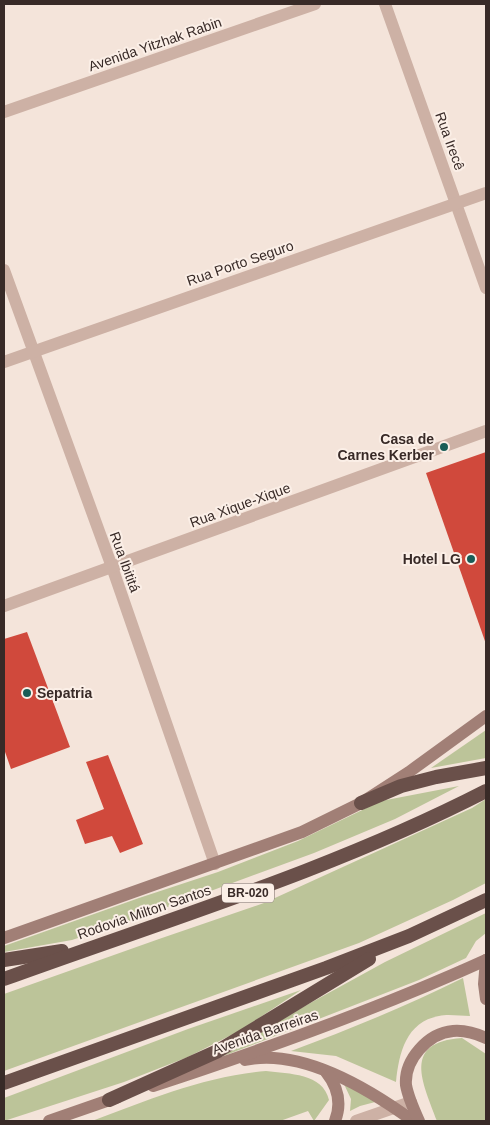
<svg xmlns="http://www.w3.org/2000/svg" width="490" height="1125" font-family="Arial,sans-serif">
<style>
.green{fill:#bcc499}
.building{fill:#d0493c}
.lines{fill:none;stroke-linecap:round;stroke-linejoin:round}
.minor{stroke:#cdb1a5;stroke-width:12}
.secondary{stroke:#a17f76;stroke-width:12}
.trunk{stroke:#6a504a;stroke-width:14}
.poi-dot{fill:#195d57;stroke:#fbefe7;stroke-width:2}
.labels{text-anchor:middle;dominant-baseline:central;stroke-width:4;stroke-linejoin:round;paint-order:stroke}
.shield{fill:#fbefe7;stroke:#726561;stroke-width:1}
.shield-label{font-size:12px;font-weight:bold;fill:#382a27}
.street-label{font-size:14px;fill:#382a27;stroke:#fbefe7}
.poi-label{font-size:14px;font-weight:bold;fill:#382a27;stroke:#fbefe7;text-anchor:end}
</style>
<rect width="100%" height="100%" fill="#f4e4da"/>
<g class="green">
<polygon points="486,730 486,758 431,768"/>
<polygon points="459,786 395,819 314,853 132,920 72,940 4,952 4,946 139,898 218,872 298,841 381,801"/>
<polygon points="486,799 486,883 453,900 359,943 4,1071 4,994 159,939 264,903 472,808"/>
<polygon points="486,913 486,933 476,941 466,958 419,980 221,1057 303,1007 385,962"/>
<path d="M463,978L470,1016C460,1016 448,1014 439,1016C406,1022 399,1053 396,1082L336,1056L291,1051C350,1029 407,1006 463,978Z"/>
<polygon points="301,990 241,1030 188,1057 124,1082 4,1121 4,1098 188,1029"/>
<path d="M462,1038L486,1054V1121H437C423,1083 401,1042 462,1038Z"/>
<path d="M266,1071C289,1074 323,1073 329,1100L314,1121L308,1111L280,1121H92C148,1100 205,1076 266,1071Z"/>
<polygon points="343,1082 379,1101 360,1106 350,1111 351,1099"/>
</g>
<g class="building">
<polygon points="486,452 486,644 426,473"/>
<polygon points="27,632 70,747 11,769 4,749 4,639"/>
<polygon points="108,755 143,844 120,853 112,836 85,844 76,820 104,809 86,762"/>
</g>
<g class="lines">
<g class="minor">
<polyline points="385,4 486,288"/>
<polyline points="4,112 315,4"/>
<polyline points="4,270 112,567 215,864"/>
<polyline points="4,362 486,193"/>
<polyline points="4,606 486,431"/>
<polyline points="356,1121 411,1102"/>
</g>
<g class="secondary">
<polyline points="4,938 302,832 361,803 409,772 486,716"/>
<polyline points="486,960 484,984 486,999"/>
<path d="M245,1060C301,1048 369,1089 413,1121"/>
<path d="M326,1072C338,1087 342,1103 335,1121"/>
<path d="M153,1086C266,1049 378,1009 486,960"/>
<polyline points="49,1121 118,1097"/>
<path d="M419,1121C414,1110 408,1097 406,1085C404,1060 428,1033 453,1031C465,1030 475,1033 486,1038"/>
</g>
<g class="trunk">
<polyline points="361,803 401,786 436,777 486,768"/>
<polyline points="4,960 62,951"/>
<path d="M4,979C166,920 332,870 486,791"/>
<polyline points="4,1083 326,968 409,936 486,900"/>
<polyline points="109,1100 218,1051 369,959"/>
</g>
</g>
<g class="poi-dot">
<circle cx="444" cy="447" r="5"/>
<circle cx="471" cy="559" r="5"/>
<circle cx="27" cy="693" r="5"/>
</g>
<g class="labels">
<rect class="shield" x="222" y="883.5" width="52" height="19" rx="4"/>
<g class="shield-label">
<text x="248" y="893">BR-020</text>
</g>
<g class="street-label">
<text transform="translate(155 44) rotate(-19)">Avenida Yitzhak Rabin</text>
<text transform="translate(450 141) rotate(70)">Rua Irecê</text>
<text transform="translate(240 263) rotate(-19)">Rua Porto Seguro</text>
<text transform="translate(240 505) rotate(-20)">Rua Xique-Xique</text>
<text transform="translate(125 562) rotate(70)">Rua Ibititá</text>
<text transform="translate(144 912) rotate(-19)">Rodovia Milton Santos</text>
<text transform="translate(265 1032) rotate(-19)">Avenida Barreiras</text>
</g>
<g class="poi-label">
<text x="434" y="439">Casa de<tspan x="434" dy="16">Carnes Kerber</tspan></text>
<text x="461" y="559">Hotel LG</text>
<text x="37" y="693" text-anchor="start">Sepatria</text>
</g>
</g>
<rect width="490" height="1125" fill="none" stroke="#382a27" stroke-width="10"/>
</svg>
